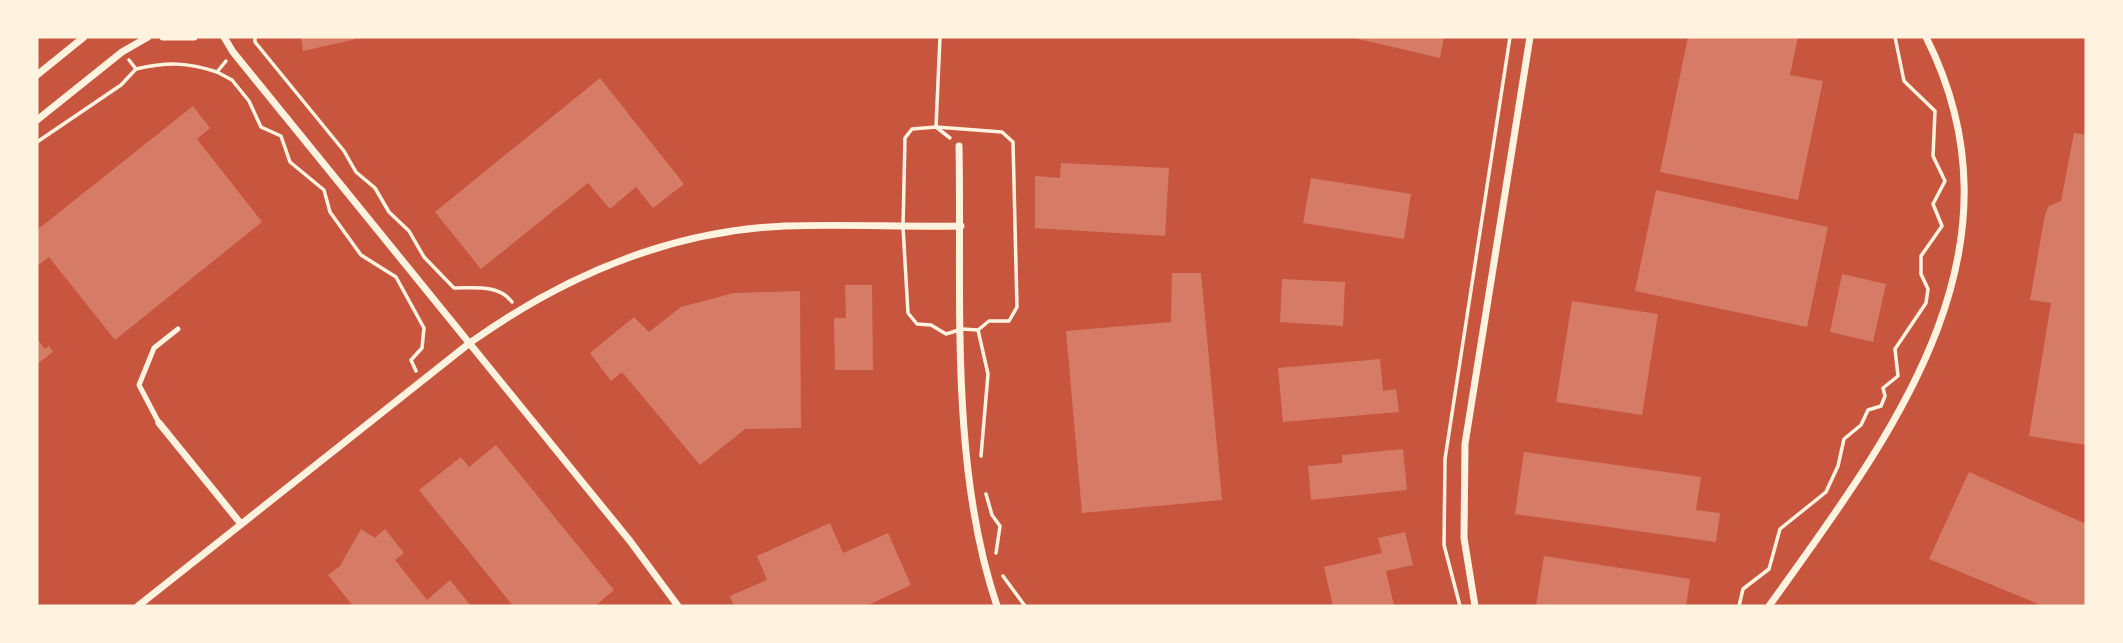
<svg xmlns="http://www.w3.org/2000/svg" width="2123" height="643" font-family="Cabin,sans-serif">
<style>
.building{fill:#d67c66}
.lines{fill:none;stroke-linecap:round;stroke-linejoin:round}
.path{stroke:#fff3e0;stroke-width:3.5}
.service{stroke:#fff3e0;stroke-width:5}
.minor{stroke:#fff3e0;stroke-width:7}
</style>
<rect width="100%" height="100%" fill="#c8553d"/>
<g class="building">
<polygon points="301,37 361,37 361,38 303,51"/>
<polygon points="1350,37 1444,37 1440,58"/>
<polygon points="1688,37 1798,37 1790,75 1823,81 1798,200 1660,172"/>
<polygon points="600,78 684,184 653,208 636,187 610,209 588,183 481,269 435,212"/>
<polygon points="193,106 210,128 197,139 262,222 115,340 49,257 37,266 37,230"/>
<polygon points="2074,133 2086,135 2086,445 2029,436 2051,303 2030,300 2045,214 2049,206 2061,201"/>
<polygon points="1061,163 1169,168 1165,236 1035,228 1035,176 1060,178"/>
<polygon points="1311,178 1411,194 1404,239 1303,223"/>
<polygon points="1656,190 1828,227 1807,327 1635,291"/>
<polygon points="1172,273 1201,273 1222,500 1082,513 1066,331 1171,322"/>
<polygon points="1842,274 1886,284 1873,342 1830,332"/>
<polygon points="1282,279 1345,282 1343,326 1280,322"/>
<polygon points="845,285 872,285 873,370 835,370 834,318 846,318"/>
<polygon points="800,291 801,428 745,429 700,465 622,372 611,381 590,353 634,317 649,332 681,307 734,293"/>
<polygon points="1572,301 1658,314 1642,415 1556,402"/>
<polygon points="37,339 45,349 49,346 53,352 37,364"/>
<polygon points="1380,359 1383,391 1396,389 1399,412 1283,422 1278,368"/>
<polygon points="496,445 614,590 595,606 513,606 419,490 461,457 469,467"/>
<polygon points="1403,449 1407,490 1311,500 1308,466 1342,463 1342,455"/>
<polygon points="1524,452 1701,477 1696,510 1720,513 1716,542 1515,514"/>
<polygon points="1969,472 2086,524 2086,606 2043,606 1929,559"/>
<polygon points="830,523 843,553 888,533 911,585 866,606 734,606 730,596 767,580 757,556"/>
<polygon points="361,529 375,538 385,529 404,553 395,560 427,600 450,580 471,606 353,606 328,575 340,566"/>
<polygon points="1405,532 1413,565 1386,571 1394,606 1333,606 1324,567 1382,553 1378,538"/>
<polygon points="1544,556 1690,579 1686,606 1536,606"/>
</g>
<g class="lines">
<g class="path">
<path d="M255,37V42L344,151L356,172L375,188L389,212L409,231L424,257L454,288C473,288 499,284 512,302"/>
<polyline points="940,37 936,127 950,138"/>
<path d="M129,60L136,69C167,62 187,62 217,72L226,61"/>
<polyline points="217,72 232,80 249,101 261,127 281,136 290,162 324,190 330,212 361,255 396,277 424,328 422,348 411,360 416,371"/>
<polygon points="936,127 1002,132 1013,142 1017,307 1009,321 989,321 978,330 962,329 946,334 931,325 917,324 908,313 903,227 905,138 912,129"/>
<polyline points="37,142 121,85 136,69"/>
<polyline points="978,330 988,374 981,456"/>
<polyline points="986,494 992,515 1000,526 996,553"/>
<polyline points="1003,576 1025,606"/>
<polyline points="1460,606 1444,545 1445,459 1510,37"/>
<polyline points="1739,606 1743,589 1769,569 1780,529 1826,492 1838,466 1844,439 1861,425 1868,410 1881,406 1885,396 1883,388 1898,376 1895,349 1926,303 1928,289 1921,274 1921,256 1942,226 1933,204 1945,181 1933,156 1935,111 1904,81 1895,37"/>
</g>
<polyline class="service" points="159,423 139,385 154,348 178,329"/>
<g class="minor">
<polyline points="163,37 194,37"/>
<polyline points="224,37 233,52 630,541 678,606"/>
<polyline points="37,75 84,37"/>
<polyline points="37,120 122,52 148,37"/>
<path d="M959,146C962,294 949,465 997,606"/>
<polyline points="159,423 241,524"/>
<path d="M138,606L471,342C564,276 670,231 785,226C844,224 902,227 961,226"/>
<polyline points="1475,606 1464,538 1465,444 1530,37"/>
<path d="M1769,606C1891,436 2034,252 1926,37"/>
</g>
</g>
<rect width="2123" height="643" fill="none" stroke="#fff3e0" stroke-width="77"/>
</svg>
